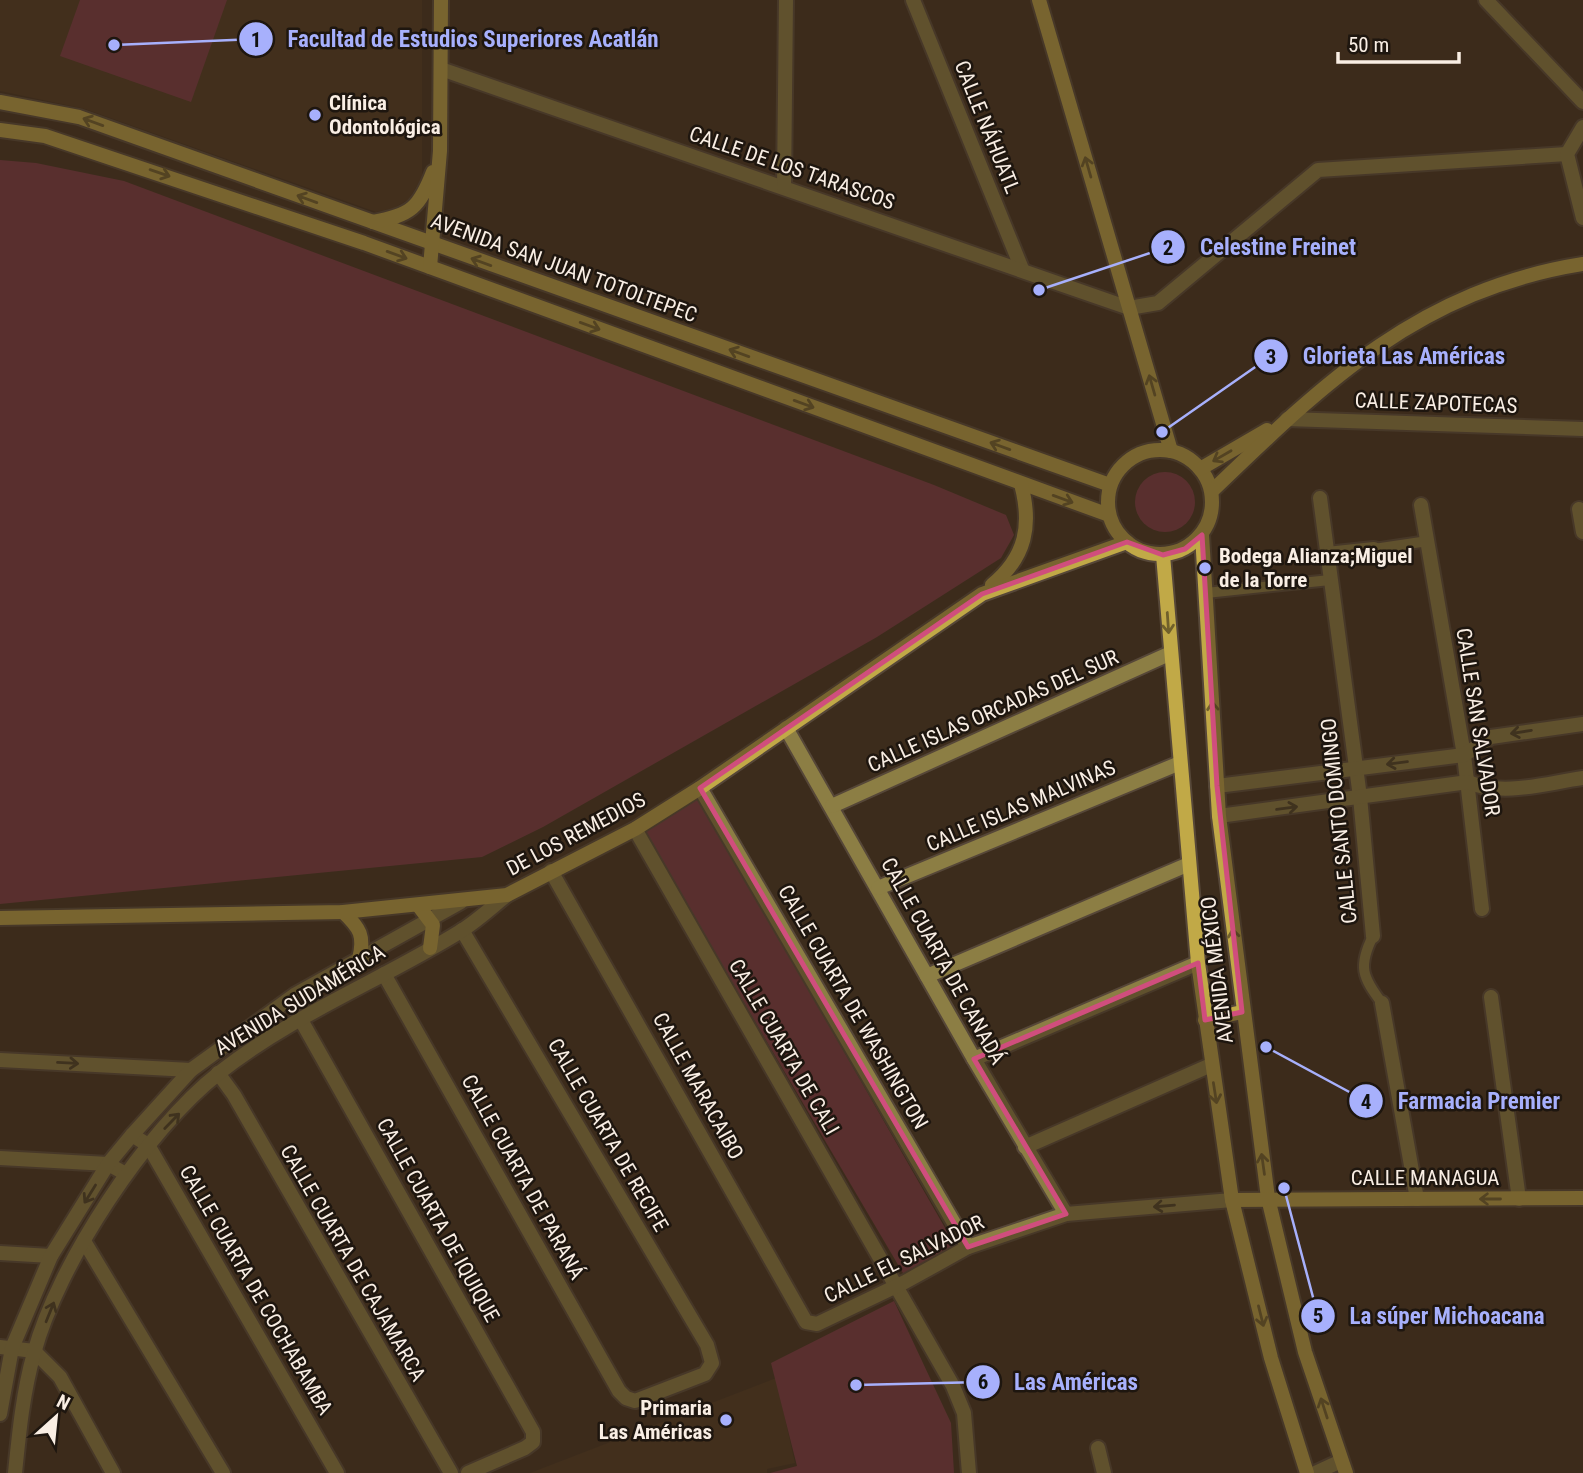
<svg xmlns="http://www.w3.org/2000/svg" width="1583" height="1473" font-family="'Roboto Condensed',sans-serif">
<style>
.built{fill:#49331e}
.green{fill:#7c3446}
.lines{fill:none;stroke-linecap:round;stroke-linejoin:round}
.pedestrian-casing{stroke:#564738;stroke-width:14}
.minor-casing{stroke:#564738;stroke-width:18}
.tertiary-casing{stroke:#564738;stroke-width:18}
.secondary-casing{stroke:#564738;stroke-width:18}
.pedestrian{stroke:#8c7e44;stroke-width:10}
.minor{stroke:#8c7e44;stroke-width:14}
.tertiary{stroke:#8c7e44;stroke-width:14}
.secondary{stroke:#c1a947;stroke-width:14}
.oneway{stroke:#70602b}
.oneway2{stroke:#443a22}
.marked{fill:none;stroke:#d04e7d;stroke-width:5;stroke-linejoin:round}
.poi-dot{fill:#a7b0fc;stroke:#1e160f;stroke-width:2.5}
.labels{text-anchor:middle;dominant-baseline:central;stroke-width:5;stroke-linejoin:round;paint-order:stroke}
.poi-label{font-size:21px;font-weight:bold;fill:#f9eee4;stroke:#1e160f;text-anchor:start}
.street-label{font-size:21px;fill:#f9eee4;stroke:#1e160f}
.leader{fill:none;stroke:#a7b0fc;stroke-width:2.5}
.callout-dot{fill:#a7b0fc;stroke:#1e160f;stroke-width:2.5}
.mark-label{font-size:21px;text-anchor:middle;font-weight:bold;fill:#111}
.callout-label{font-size:23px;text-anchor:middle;font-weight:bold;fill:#a7b0fc;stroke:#1e160f;stroke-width:5;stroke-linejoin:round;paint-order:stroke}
</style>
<rect width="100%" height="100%" fill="#3c2c1c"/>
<g class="built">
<polygon points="0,0 422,0 422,177 409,199 394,208 376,212 85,109 0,91"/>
<polygon points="776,1378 795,1463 767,1469 767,1473 530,1473"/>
</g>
<g class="green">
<polygon points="80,0 227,0 191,102 60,56"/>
<polygon points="0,160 36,163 124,181 934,485 1006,515 1014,535 1001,558 877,637 543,827 482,857 0,904"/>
<circle cx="1165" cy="502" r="30"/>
<polygon points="698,797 960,1254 907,1280 643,831"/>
<polygon points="894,1301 951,1423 954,1473 770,1473 797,1466 771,1363"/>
</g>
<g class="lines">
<defs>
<g id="pedestrian">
<polyline points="1374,549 1428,541"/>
<polyline points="1206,593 1330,580"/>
<path d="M1373,936C1358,966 1362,977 1382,1003"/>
</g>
<g id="minor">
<polyline points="913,0 1022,269"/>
<polyline points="1486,0 1583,102"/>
<polyline points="441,69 1129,308 1158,303 1318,170 1567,154"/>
<polyline points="1583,127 1567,154 1583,218"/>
<polyline points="784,187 786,0"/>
<polyline points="1287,419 1583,429"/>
<polyline points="1320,498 1360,797 1373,936"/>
<polyline points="1421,505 1464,755 1482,909"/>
<polyline points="1579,509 1583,532"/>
<polyline points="1327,554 1374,549"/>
<polyline points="786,728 974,1059 1066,1214"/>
<polyline points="1217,786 1464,755 1491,737 1583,724"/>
<polyline points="700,788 968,1247"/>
<polyline points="832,806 1171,653"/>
<path d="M1219,816L1468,782C1504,797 1546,783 1583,778"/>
<polyline points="635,829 953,1386 964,1413 969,1473"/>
<polyline points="551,871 806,1322 817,1324 905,1282 968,1247 1066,1214 1232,1200"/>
<polyline points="878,888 1180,763"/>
<polyline points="384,974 619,1391 626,1398 635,1401 705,1374 712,1363 707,1345 462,930"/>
<polyline points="927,976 1189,864"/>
<polyline points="1491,997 1519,1199"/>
<polyline points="1382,1003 1417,1199"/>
<polyline points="301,1020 533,1432 533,1442 525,1448 468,1473"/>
<polyline points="974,1059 1198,963"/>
<polyline points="0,1060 191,1070"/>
<polyline points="218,1073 234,1095 451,1473"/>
<polyline points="132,1135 148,1145 337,1473"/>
<polyline points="1025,1147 1211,1065"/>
<polyline points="0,1158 108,1164 126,1174"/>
<polyline points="84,1241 223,1473"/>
<polyline points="0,1253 51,1256"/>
<polyline points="0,1347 34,1351 60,1377 113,1473"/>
<polyline points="1098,1448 1104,1473"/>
<polyline points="1315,1473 1341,1461"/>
</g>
<g id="tertiary">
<polyline points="0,1414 12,1348 51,1256 108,1164 132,1135 191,1070 296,994 461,902"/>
<path d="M15,1473C19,1433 23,1392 34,1353C58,1264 146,1130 219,1073C292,1015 382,980 461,931C477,921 492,907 507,895"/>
</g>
<g id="secondary">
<polyline points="1039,0 1171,451"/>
<polyline points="0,102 79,117 1110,485"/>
<polyline points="0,130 45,136 364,243 1109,515"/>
<path d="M373,222C411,215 419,208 433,172"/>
<polyline points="430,267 440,151 441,0"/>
<circle cx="1160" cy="502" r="52"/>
<polyline points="1200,469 1267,430"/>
<path d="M1212,491C1326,381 1420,290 1583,264"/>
<polyline points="1202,535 1219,816 1268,1198 1305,1352 1346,1473"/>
<polyline points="1163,555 1198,963 1232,1200 1271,1358 1307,1473"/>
<path d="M992,585C1026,557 1032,525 1021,484"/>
<polyline points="418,905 433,925 430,948"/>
<path d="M343,912C360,928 365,936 359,959"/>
<polyline points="0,918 343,912 507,895 635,829 700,788 982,594 1127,542"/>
<polyline points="1205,1020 1242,1012"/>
<polyline points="1232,1200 1583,1198"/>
</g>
</defs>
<use href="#pedestrian" class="pedestrian-casing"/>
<use href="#minor" class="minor-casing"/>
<use href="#tertiary" class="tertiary-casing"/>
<use href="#secondary" class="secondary-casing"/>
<use href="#pedestrian" class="pedestrian"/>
<use href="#minor" class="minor"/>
<use href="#tertiary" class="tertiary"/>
<use href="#secondary" class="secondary"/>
</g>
<defs><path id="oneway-shaft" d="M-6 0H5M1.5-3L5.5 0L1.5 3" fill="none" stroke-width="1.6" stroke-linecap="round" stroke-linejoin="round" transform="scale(1.75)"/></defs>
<g class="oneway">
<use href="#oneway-shaft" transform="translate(93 122) rotate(-160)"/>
<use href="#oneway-shaft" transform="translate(1088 167) rotate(-106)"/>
<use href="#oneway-shaft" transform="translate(160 173) rotate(19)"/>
<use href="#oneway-shaft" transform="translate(307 199) rotate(-160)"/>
<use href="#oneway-shaft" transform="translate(397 255) rotate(20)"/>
<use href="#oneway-shaft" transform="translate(481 262) rotate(-160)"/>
<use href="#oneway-shaft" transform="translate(590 326) rotate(20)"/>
<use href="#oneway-shaft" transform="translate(739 353) rotate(-160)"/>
<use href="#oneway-shaft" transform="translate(1152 385) rotate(-106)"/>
<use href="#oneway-shaft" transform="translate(804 404) rotate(20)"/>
<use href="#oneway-shaft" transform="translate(1000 446) rotate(-160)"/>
<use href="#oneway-shaft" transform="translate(1222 456) rotate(150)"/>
<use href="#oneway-shaft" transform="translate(1063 499) rotate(20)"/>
<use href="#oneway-shaft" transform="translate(1168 623) rotate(86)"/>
<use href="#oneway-shaft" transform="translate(1213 712) rotate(-93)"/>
<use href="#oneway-shaft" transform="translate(1234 939) rotate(-97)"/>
<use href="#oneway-shaft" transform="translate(1215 1093) rotate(81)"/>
<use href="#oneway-shaft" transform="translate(1263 1164) rotate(-98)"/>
<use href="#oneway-shaft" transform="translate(1490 1199) rotate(180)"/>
<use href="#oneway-shaft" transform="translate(1261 1316) rotate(76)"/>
<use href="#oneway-shaft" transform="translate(1324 1408) rotate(-108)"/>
</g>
<g class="oneway2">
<use href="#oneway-shaft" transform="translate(1521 732) rotate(171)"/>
<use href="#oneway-shaft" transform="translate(1397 763) rotate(173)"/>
<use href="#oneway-shaft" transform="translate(1287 808) rotate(-8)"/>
<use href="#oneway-shaft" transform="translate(68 1063) rotate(3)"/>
<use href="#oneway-shaft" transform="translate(172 1121) rotate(-46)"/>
<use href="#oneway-shaft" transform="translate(90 1194) rotate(122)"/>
<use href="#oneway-shaft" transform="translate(1164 1206) rotate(175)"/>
<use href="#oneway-shaft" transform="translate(50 1312) rotate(-68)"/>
</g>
<path d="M0 0H1583V1473H0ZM1202,535L1217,786L1242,1012L1205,1020L1198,963L974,1059L1066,1214L968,1247L700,788L982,594L1127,542L1163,555L1185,549Z" fill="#3c2c1c" fill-opacity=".55" fill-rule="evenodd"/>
<path class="marked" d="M1202,535L1217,786L1242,1012L1205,1020L1198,963L974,1059L1066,1214L968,1247L700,788L982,594L1127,542L1163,555L1185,549Z"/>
<g class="poi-dot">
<circle cx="315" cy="115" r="7"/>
<circle cx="1205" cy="568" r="7"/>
<circle cx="726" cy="1420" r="7"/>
</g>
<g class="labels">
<g class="poi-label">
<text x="329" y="103">Clínica<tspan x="329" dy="24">Odontológica</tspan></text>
<text x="1219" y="556">Bodega Alianza;Miguel<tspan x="1219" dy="24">de la Torre</tspan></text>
<text x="712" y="1408" text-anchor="end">Primaria<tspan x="712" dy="24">Las Américas</tspan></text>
</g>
<g class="street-label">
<text transform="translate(987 127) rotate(68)">CALLE NÁHUATL</text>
<text transform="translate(792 168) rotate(19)">CALLE DE LOS TARASCOS</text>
<text transform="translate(564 268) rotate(20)">AVENIDA SAN JUAN TOTOLTEPEC</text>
<text transform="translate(1436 403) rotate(2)">CALLE ZAPOTECAS</text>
<text transform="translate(993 711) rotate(-24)">CALLE ISLAS ORCADAS DEL SUR</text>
<text transform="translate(1478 722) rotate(81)">CALLE SAN SALVADOR</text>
<text transform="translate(1021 806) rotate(-23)">CALLE ISLAS MALVINAS</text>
<text transform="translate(1339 821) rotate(-96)">CALLE SANTO DOMINGO</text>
<text transform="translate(576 834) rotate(-28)">DE LOS REMEDIOS</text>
<text transform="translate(943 961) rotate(61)">CALLE CUARTA DE CANADÁ</text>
<text transform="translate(1217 970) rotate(-97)">AVENIDA MÉXICO</text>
<text transform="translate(300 1000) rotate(-31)">AVENIDA SUDAMÉRICA</text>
<text transform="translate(853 1007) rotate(60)">CALLE CUARTA DE WASHINGTON</text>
<text transform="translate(784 1047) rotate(60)">CALLE CUARTA DE CALI</text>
<text transform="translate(698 1086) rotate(61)">CALLE MARACAIBO</text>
<text transform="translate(608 1135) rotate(60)">CALLE CUARTA DE RECIFE</text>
<text transform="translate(523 1177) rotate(61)">CALLE CUARTA DE PARANÁ</text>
<text x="1425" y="1178">CALLE MANAGUA</text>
<text transform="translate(438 1220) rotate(61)">CALLE CUARTA DE IQUIQUE</text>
<text transform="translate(904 1259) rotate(-26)">CALLE EL SALVADOR</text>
<text transform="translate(353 1263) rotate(60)">CALLE CUARTA DE CAJAMARCA</text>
<text transform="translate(256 1290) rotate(60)">CALLE CUARTA DE COCHABAMBA</text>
</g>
</g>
<path class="leader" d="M114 45L256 39M1039 290L1168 247M1162 432L1271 356M1266 1047L1366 1101M1284 1188L1318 1316M856 1385L983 1382"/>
<g class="callout-dot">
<circle cx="114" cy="45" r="7"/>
<circle cx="1039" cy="290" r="7"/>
<circle cx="1162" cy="432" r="7"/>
<circle cx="1266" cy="1047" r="7"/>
<circle cx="1284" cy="1188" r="7"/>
<circle cx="856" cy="1385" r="7"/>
<circle cx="256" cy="39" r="18"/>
<circle cx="1168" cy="247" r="18"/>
<circle cx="1271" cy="356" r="18"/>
<circle cx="1366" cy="1101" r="18"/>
<circle cx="1318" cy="1316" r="18"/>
<circle cx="983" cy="1382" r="18"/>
</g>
<g class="mark-label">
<text x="256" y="47">1</text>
<text x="1168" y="255">2</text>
<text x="1271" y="364">3</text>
<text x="1366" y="1109">4</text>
<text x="1318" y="1323">5</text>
<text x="983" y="1389">6</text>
</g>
<g class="callout-label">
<text x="473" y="47">Facultad de Estudios Superiores Acatlán</text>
<text x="1278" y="255">Celestine Freinet</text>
<text x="1404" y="364">Glorieta Las Américas</text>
<text x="1479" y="1109">Farmacia Premier</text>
<text x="1447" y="1324">La súper Michoacana</text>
<text x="1076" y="1390">Las Américas</text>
</g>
<g transform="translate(56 1417) rotate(27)" stroke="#1e160f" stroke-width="5" paint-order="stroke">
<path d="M0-5L12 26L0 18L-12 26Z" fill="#f9eee4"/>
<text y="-10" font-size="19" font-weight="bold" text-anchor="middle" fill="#f9eee4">N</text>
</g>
<path d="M1338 52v10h121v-10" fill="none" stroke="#f9eee4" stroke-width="3.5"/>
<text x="1348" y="52" font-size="21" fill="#f9eee4" stroke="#1e160f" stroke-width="5" paint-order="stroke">50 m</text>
</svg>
